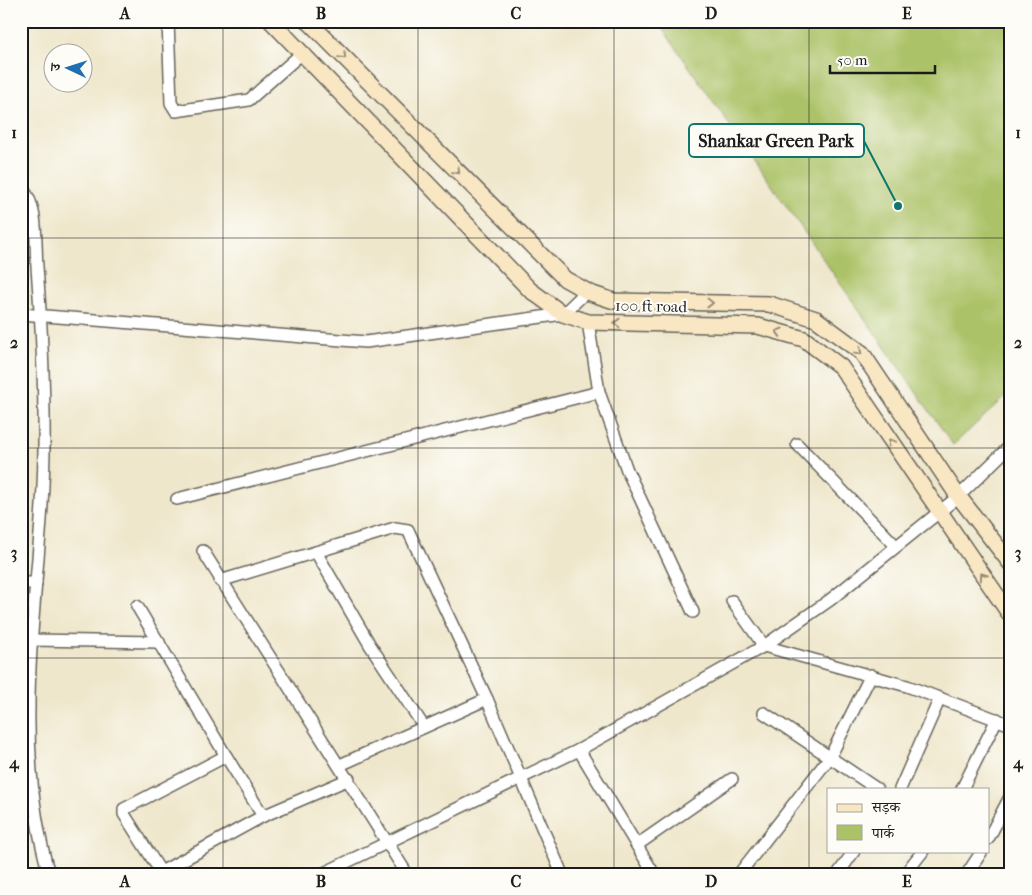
<svg xmlns="http://www.w3.org/2000/svg" width="1032" height="895" font-family="'IM FELL French Canon','Noto Serif Devanagari',serif">
<style>
.green{fill:#acc267;stroke:#646f42}
.lines{fill:none;stroke-linecap:round;stroke-linejoin:round}
.street-casing{stroke:#66635a;stroke-width:14}
.secondary-casing{stroke:#66635a;stroke-width:18}
.street{stroke:#fff;stroke-width:11}
.secondary{stroke:#f9e7c3;stroke-width:15}
.oneway{stroke:#968c78}
.grid{fill:none;stroke:#1c1c1c;stroke-width:1;stroke-opacity:0.55}
.labels{text-anchor:middle;dominant-baseline:central;stroke-width:4;stroke-linejoin:round;paint-order:stroke}
.street-label{font-size:16px;fill:#1c1c1c;stroke:#fdfcf7}
.leader{fill:none;stroke:#0f766e;stroke-width:2}
.callout-dot{fill:#0f766e;stroke:#fdfcf7;stroke-width:2}
.callout{fill:#fdfcf7;stroke:#0f766e;stroke-width:2}
.callout-label{font-size:18px;text-anchor:middle;font-weight:bold;fill:#1c1c1c}
.neatline{fill:none;stroke:#1c1c1c;stroke-width:2}
.grid-label{font-size:16px;text-anchor:middle;font-weight:bold;fill:#1c1c1c}
</style>
<rect width="100%" height="100%" fill="#fdfcf7"/>
<filter id="ink" filterUnits="userSpaceOnUse"><feTurbulence type="fractalNoise" baseFrequency=".02" numOctaves="2"/><feDisplacementMap in="SourceGraphic" scale="10" xChannelSelector="R" yChannelSelector="G"/><feConvolveMatrix kernelMatrix="1 2 1 2 8 2 1 2 1" color-interpolation-filters="sRGB"/></filter>
<filter id="wash" filterUnits="userSpaceOnUse"><feTurbulence type="fractalNoise" baseFrequency=".0096" numOctaves="4" result="noise"/><feDisplacementMap in="SourceGraphic" scale="20" xChannelSelector="R" yChannelSelector="G"/><feGaussianBlur stdDeviation="1.12" result="paint"/><feColorMatrix in="noise" values="0 0 0 0 0 0 0 0 0 0 0 0 0 0 0 0 0 1.4 0 .05"/><feComposite in="paint" operator="in"/></filter>
<g filter="url(#wash)">
<rect width="100%" height="100%" fill="#efe7cc"/>
<polygon class="green" points="657,21 1011,21 1011,392 953,445"/>
</g>
<g filter="url(#ink)">
<g class="lines">
<defs>
<g id="street">
<polyline points="168,21 171,103 176,111 249,100 301,54"/>
<path d="M21,187C39,205 35,242 37,267C43,345 47,426 42,505C38,572 29,638 29,705C28,763 33,818 49,874"/>
<polyline points="21,314 366,342 563,314 587,291"/>
<polyline points="588,322 599,392 627,470 693,612"/>
<polyline points="797,444 895,545"/>
<polyline points="177,499 599,392"/>
<polyline points="203,551 407,874"/>
<polyline points="316,552 370,645 424,727"/>
<polyline points="220,581 395,528 408,530 487,699 562,874"/>
<polyline points="21,583 36,583"/>
<polyline points="732,601 764,646 907,686 1011,725"/>
<polyline points="137,606 226,756 124,809 124,814 162,874"/>
<polyline points="30,640 159,642"/>
<polyline points="764,713 877,789"/>
<polyline points="579,750 654,874"/>
<polyline points="340,765 487,699"/>
<polyline points="900,789 940,698"/>
<polyline points="962,789 997,719"/>
<polyline points="263,816 349,779"/>
<polyline points="988,839 1011,795"/>
<polyline points="637,845 732,779"/>
<polyline points="161,872 263,816 226,756"/>
<polyline points="322,874 579,750 764,646 830,600 959,496 1011,445"/>
<polyline points="739,874 830,757 871,675"/>
<polyline points="838,874 854,851"/>
<polyline points="905,874 923,851"/>
<polyline points="967,874 982,851"/>
</g>
<g id="secondary">
<polyline points="271,21 530,290 563,314 588,322 758,326 804,339 841,367 1011,616"/>
<polyline points="308,21 565,279 590,293 614,301 769,304 816,319 862,353 956,493 1011,564"/>
</g>
</defs>
<use href="#street" class="street-casing"/>
<use href="#secondary" class="secondary-casing"/>
<use href="#street" class="street"/>
<use href="#secondary" class="secondary"/>
</g>
<defs><path id="oneway-chevron" d="M-2-3.5L2.5 0L-2 3.5" fill="none" stroke-width="1.6" stroke-linecap="round" stroke-linejoin="round" transform="scale(1.25)"/></defs>
<g class="oneway">
<use href="#oneway-chevron" transform="translate(343 56) rotate(45)"/>
<use href="#oneway-chevron" transform="translate(457 171) rotate(45)"/>
<use href="#oneway-chevron" transform="translate(710 303) rotate(1)"/>
<use href="#oneway-chevron" transform="translate(617 323) rotate(-179)"/>
<use href="#oneway-chevron" transform="translate(779 332) rotate(-164)"/>
<use href="#oneway-chevron" transform="translate(859 352) rotate(43)"/>
<use href="#oneway-chevron" transform="translate(891 442) rotate(-124)"/>
<use href="#oneway-chevron" transform="translate(983 576) rotate(-125)"/>
</g>
</g>
<path class="grid" d="M223,21V874M418,21V874M614,21V874M809,21V874M21,238H1011M21,448H1011M21,658H1011"/>
<g class="labels">
<g class="street-label">
<text transform="translate(651 306) rotate(1)">100 ft road</text>
</g>
</g>
<path class="leader" d="M898 206L864 141"/>
<circle class="callout-dot" cx="898" cy="206" r="5"/>
<rect class="callout" x="689" y="124" width="175" height="33" rx="5"/>
<g class="callout-label">
<text x="776" y="147">Shankar Green Park</text>
</g>
<rect width="1032" height="895" fill="none" stroke="#fdfcf7" stroke-width="55"/>
<rect x="827" y="788" width="162" height="65" fill="#fdfcf7" stroke="#a3a29f"/>
<rect x="837" y="804" width="25" height="8" fill="#f9e7c3" stroke="#a3a29f"/>
<text x="872" y="812" font-size="15" fill="#1c1c1c">सड़क</text>
<rect x="837" y="825" width="25" height="15" fill="#acc267" stroke="#a3a29f"/>
<text x="872" y="838" font-size="15" fill="#1c1c1c">पार्क</text>
<g transform="translate(68 68) rotate(274)"><circle r="24" fill="#fdfcf7" stroke="#a3a29f"/>
<path d="M0-4L9 19L0 12L-9 19Z" fill="#1f6fb2"/>
<text y="-8" font-size="14" font-weight="bold" text-anchor="middle" fill="#1c1c1c">उ</text>
</g>
<path d="M830 65v8h105v-8" fill="none" stroke="#1c1c1c" stroke-width="2.5"/>
<text x="837" y="65" font-size="15" fill="#1c1c1c" stroke="#fdfcf7" stroke-width="4" paint-order="stroke">50 m</text>
<rect x="28" y="28" width="976" height="840" class="neatline"/>
<g class="grid-label">
<text x="125" y="19">A</text>
<text x="321" y="19">B</text>
<text x="516" y="19">C</text>
<text x="711" y="19">D</text>
<text x="907" y="19">E</text>
<text x="14" y="138">1</text>
<text x="1018" y="138">1</text>
<text x="14" y="348">2</text>
<text x="1018" y="348">2</text>
<text x="14" y="558">3</text>
<text x="1018" y="558">3</text>
<text x="14" y="768">4</text>
<text x="1018" y="768">4</text>
<text x="125" y="887">A</text>
<text x="321" y="887">B</text>
<text x="516" y="887">C</text>
<text x="711" y="887">D</text>
<text x="907" y="887">E</text>
</g>
</svg>
